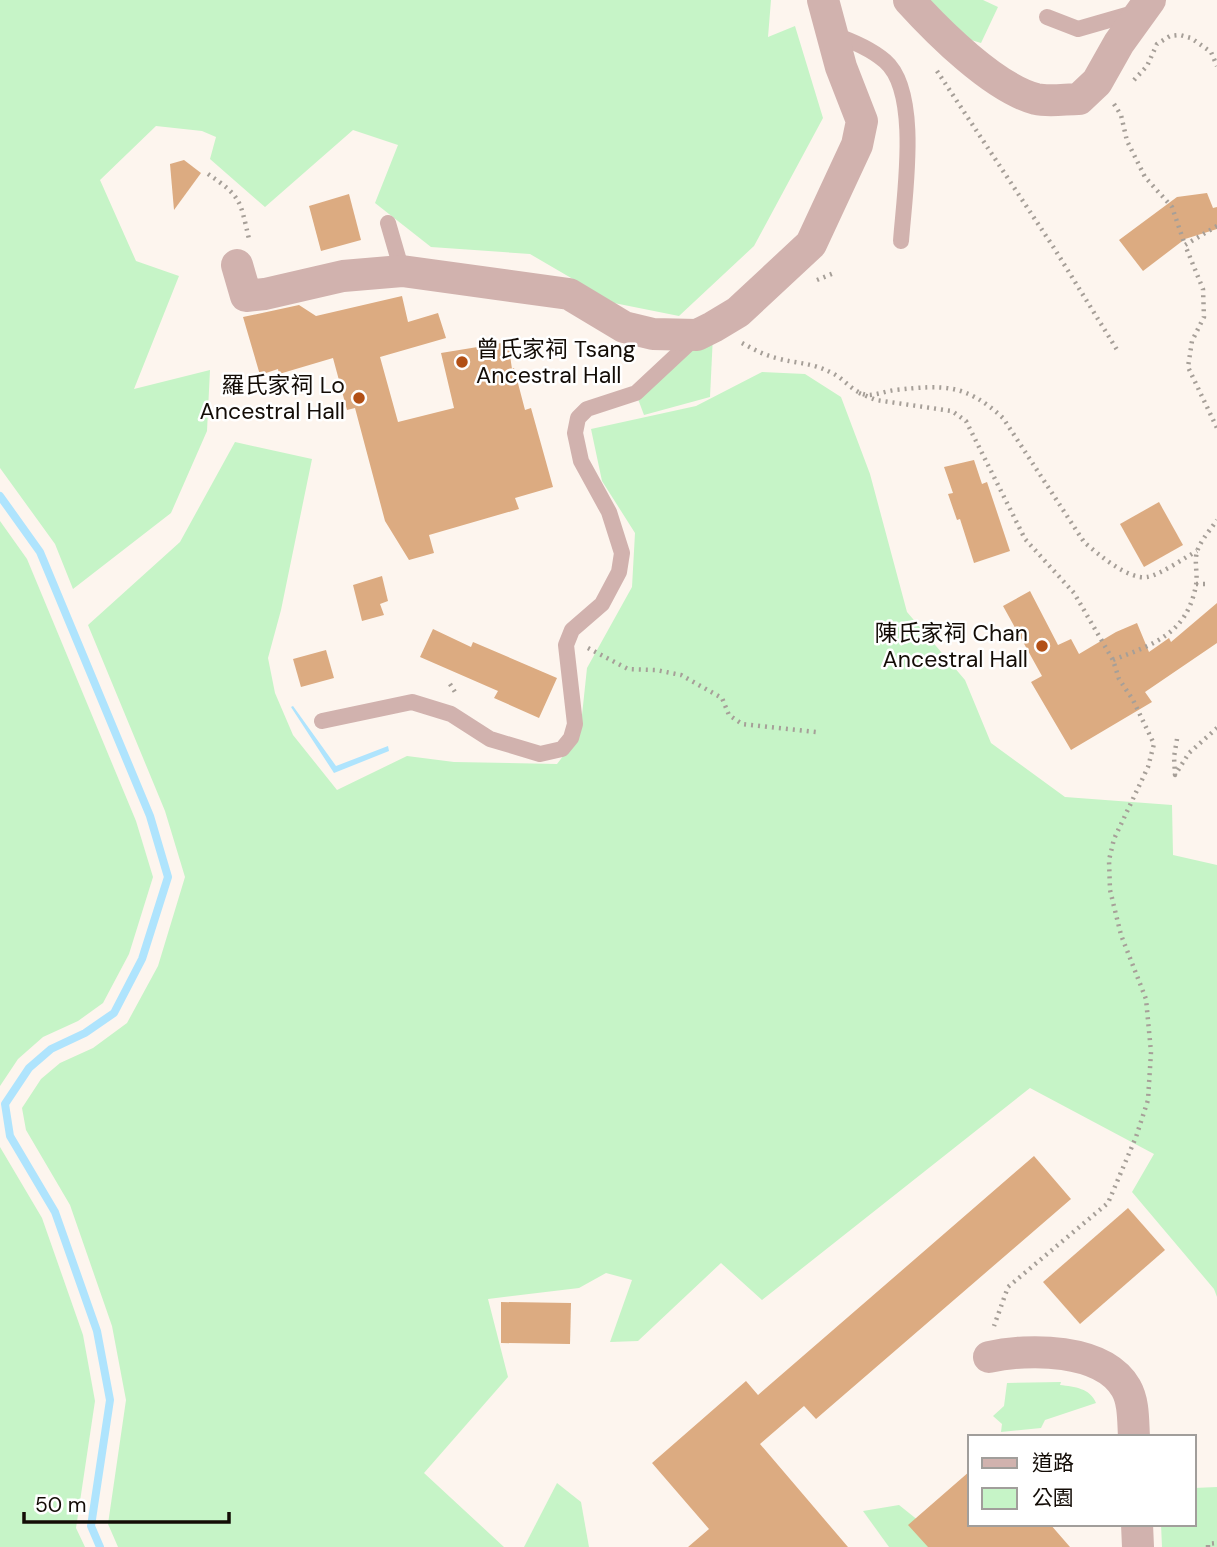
<svg xmlns="http://www.w3.org/2000/svg" width="1217" height="1547" font-family="'DM Sans','Noto Sans TC',sans-serif">
<style>
.green{fill:#c6f4c7}
.water{fill:#afe4fd}
.lines{fill:none;stroke-linecap:round;stroke-linejoin:round}
.stream{stroke:#afe4fd;stroke-width:8}
.building{fill:#dcab81}
.path{stroke:#a69f98;stroke-width:4.5;stroke-dasharray:2 5;stroke-linecap:butt}
.lane{stroke:#d1b2ae;stroke-width:16}
.street{stroke:#d1b2ae;stroke-width:32}
.poi-dot{fill:#b25016;stroke:#fff;stroke-width:2.5}
.labels{text-anchor:middle;dominant-baseline:central;stroke-width:5;stroke-linejoin:round;paint-order:stroke}
.poi-label{font-size:23px;fill:#130c06;stroke:#fff;text-anchor:end}
</style>
<rect width="100%" height="100%" fill="#fdf5ee"/>
<g class="green">
<polygon points="0,0 771,0 768,37 795,26 823,118 754,246 679,316 614,303 530,254 431,247 375,203 398,145 353,130 265,207 210,159 216,137 202,131 156,126 100,180 136,261 179,276 134,389 210,370 207,431 171,513 73,589 55,544 0,468"/>
<polygon points="929,0 983,0 998,7 981,43 958,36"/>
<polygon points="713,335 710,397 644,415 638,399 695,345"/>
<polygon points="762,372 805,374 841,397 870,474 907,612 965,680 991,743 1065,797 1172,805 1173,855 1217,865 1217,1297 1214,1289 1132,1192 1154,1154 1030,1088 762,1300 721,1263 638,1341 610,1342 632,1280 606,1273 579,1288 488,1299 508,1377 424,1473 504,1547 118,1547 108,1524 126,1400 112,1326 70,1205 26,1130 22,1108 41,1079 60,1063 93,1048 127,1023 158,966 185,877 165,811 88,625 180,542 235,442 312,459 281,610 268,658 275,693 293,735 337,790 407,756 454,762 557,764 580,734 587,668 632,587 635,533 602,481 591,429 696,406"/>
<polygon points="0,521 27,559 136,821 153,877 129,954 103,1003 78,1021 43,1037 18,1059 0,1086"/>
<polygon points="0,1147 42,1218 83,1335 95,1401 76,1528 85,1547 0,1547"/>
<path d="M1061,1382L1060,1385C1075,1387 1090,1388 1096,1403L1045,1420L1041,1428L1001,1432L1002,1424L993,1416L1004,1406L1007,1383Z"/>
<polygon points="557,1483 581,1502 589,1547 524,1547"/>
<polygon points="1217,1487 1217,1547 1162,1547 1161,1524 1194,1524 1194,1488"/>
<polygon points="899,1505 939,1537 947,1547 889,1547 863,1511"/>
</g>
<polygon class="water" points="293,706 336,766 388,746 389,751 334,773 291,707"/>
<g class="lines">
<polyline class="stream" points="0,496 40,552 150,816 168,877 142,959 114,1013 85,1033 51,1049 29,1068 5,1104 10,1136 55,1212 97,1331 110,1400 91,1526 100,1547"/>
</g>
<g class="building">
<polygon points="184,160 201,173 174,210 170,164"/>
<polygon points="1207,193 1213,208 1217,207 1217,229 1185,239 1143,271 1119,240 1177,197"/>
<polygon points="349,194 361,240 321,251 309,206"/>
<polygon points="402,296 408,322 438,313 446,338 380,357 398,422 454,408 441,353 508,342 512,369 514,368 525,410 531,408 553,487 515,498 519,509 429,535 434,553 409,560 385,521 355,408 347,410 333,358 279,374 278,369 260,375 243,317 299,305 316,316"/>
<polygon points="974,460 982,484 987,482 1010,551 974,563 960,519 957,520 948,494 953,493 944,467"/>
<polygon points="1159,502 1183,545 1144,567 1120,524"/>
<polygon points="382,576 388,601 380,604 384,615 362,621 353,585"/>
<polygon points="1030,591 1058,645 1071,639 1079,654 1116,632 1137,623 1149,652 1169,638 1171,642 1217,603 1217,643 1145,692 1152,702 1071,750 1031,682 1042,676 1003,606"/>
<polygon points="433,629 471,647 473,642 557,678 539,718 494,698 498,691 420,657"/>
<polygon points="326,650 334,678 301,687 293,659"/>
<polygon points="1034,1156 1071,1199 816,1419 804,1406 760,1444 848,1547 688,1547 709,1529 652,1463 746,1381 758,1395"/>
<polygon points="1128,1208 1165,1250 1080,1324 1043,1282"/>
<polygon points="501,1302 571,1303 570,1344 501,1343"/>
<polygon points="970,1471 970,1524 1050,1524 1070,1547 928,1547 908,1525"/>
</g>
<g class="lines">
<g class="path">
<polyline points="937,71 1054,248 1119,353"/>
<polyline points="1134,80 1147,66 1157,44 1170,36 1180,35 1191,38 1211,52 1217,66"/>
<polyline points="1114,104 1121,115 1127,141 1145,177 1172,207 1185,245"/>
<path d="M208,174C242,197 240,201 249,239"/>
<polyline points="1217,226 1185,245 1203,289 1204,317 1192,341 1188,367 1217,428"/>
<polyline points="817,280 834,273"/>
<path d="M742,343C753,349 764,355 776,358C797,364 811,362 832,373C845,379 854,394 868,395C877,395 886,391 895,390C943,385 965,383 1003,418L1084,542C1098,554 1128,580 1147,577C1160,575 1184,558 1197,551"/>
<polyline points="859,393 876,400 952,411 966,421 1025,539 1074,593 1113,660 1119,679 1133,700 1154,744 1148,767 1114,839 1109,860 1110,890 1121,935 1146,999 1151,1052 1148,1100 1136,1137 1108,1203 1008,1287 994,1326"/>
<polyline points="1196,584 1208,584"/>
<polyline points="588,648 628,669 656,670 681,675 722,698 729,715 742,724 816,732"/>
<path d="M1113,660C1154,644 1187,634 1196,585C1198,574 1194,562 1197,552C1200,541 1211,529 1217,520"/>
<polyline points="450,684 455,692"/>
<polyline points="1177,739 1174,757 1175,775 1189,753 1217,728"/>
<polyline points="1208,1547 1208,1544 1217,1543"/>
</g>
<g class="lane">
<polyline points="1047,17 1078,29 1137,12"/>
<path d="M832,34C850,40 871,49 885,61C921,92 904,197 901,241"/>
<polyline points="388,223 402,271"/>
<polyline points="322,721 412,702 451,714 490,739 540,754 562,749 571,738 575,724 566,645 572,630 602,604 619,572 622,553 609,512 581,461 575,433 578,418 587,409 636,393 696,337"/>
</g>
<g class="street">
<path d="M909,0C938,32 994,88 1036,99C1049,102 1066,99 1079,99L1097,82L1119,43L1150,0"/>
<polyline points="237,265 246,296 265,294 343,276 402,271 569,294 624,327 653,334 697,335 713,327 738,312 811,244 857,145 862,121 841,67 823,0"/>
<path d="M989,1357C1028,1348 1103,1348 1126,1388C1134,1402 1133,1421 1134,1437"/>
<polyline points="1137,1524 1138,1547"/>
</g>
</g>
<g class="poi-dot">
<circle cx="462" cy="362" r="7"/>
<circle cx="359" cy="398" r="7"/>
<circle cx="1042" cy="646" r="7"/>
</g>
<g class="labels">
<g class="poi-label">
<text x="476" y="349" text-anchor="start">曾氏家祠 Tsang<tspan x="476" dy="26">Ancestral Hall</tspan></text>
<text x="345" y="385">羅氏家祠 Lo<tspan x="345" dy="26">Ancestral Hall</tspan></text>
<text x="1028" y="633">陳氏家祠 Chan<tspan x="1028" dy="26">Ancestral Hall</tspan></text>
</g>
</g>
<rect x="968" y="1435" width="228" height="91" fill="#ffffff" stroke="#a19e9b" stroke-width="2"/>
<rect x="982" y="1458" width="35" height="10" fill="#d1b2ae" stroke="#a19e9b" stroke-width="2"/>
<text x="1032" y="1470" font-size="21" fill="#130c06">道路</text>
<rect x="982" y="1488" width="35" height="21" fill="#c6f4c7" stroke="#a19e9b" stroke-width="2"/>
<text x="1032" y="1505" font-size="21" fill="#130c06">公園</text>
<path d="M24 1512v10h205v-10" fill="none" stroke="#130c06" stroke-width="3.5"/>
<text x="35" y="1512" font-size="21" fill="#130c06" stroke="#ffffff" stroke-width="5" paint-order="stroke">50 m</text>
</svg>
